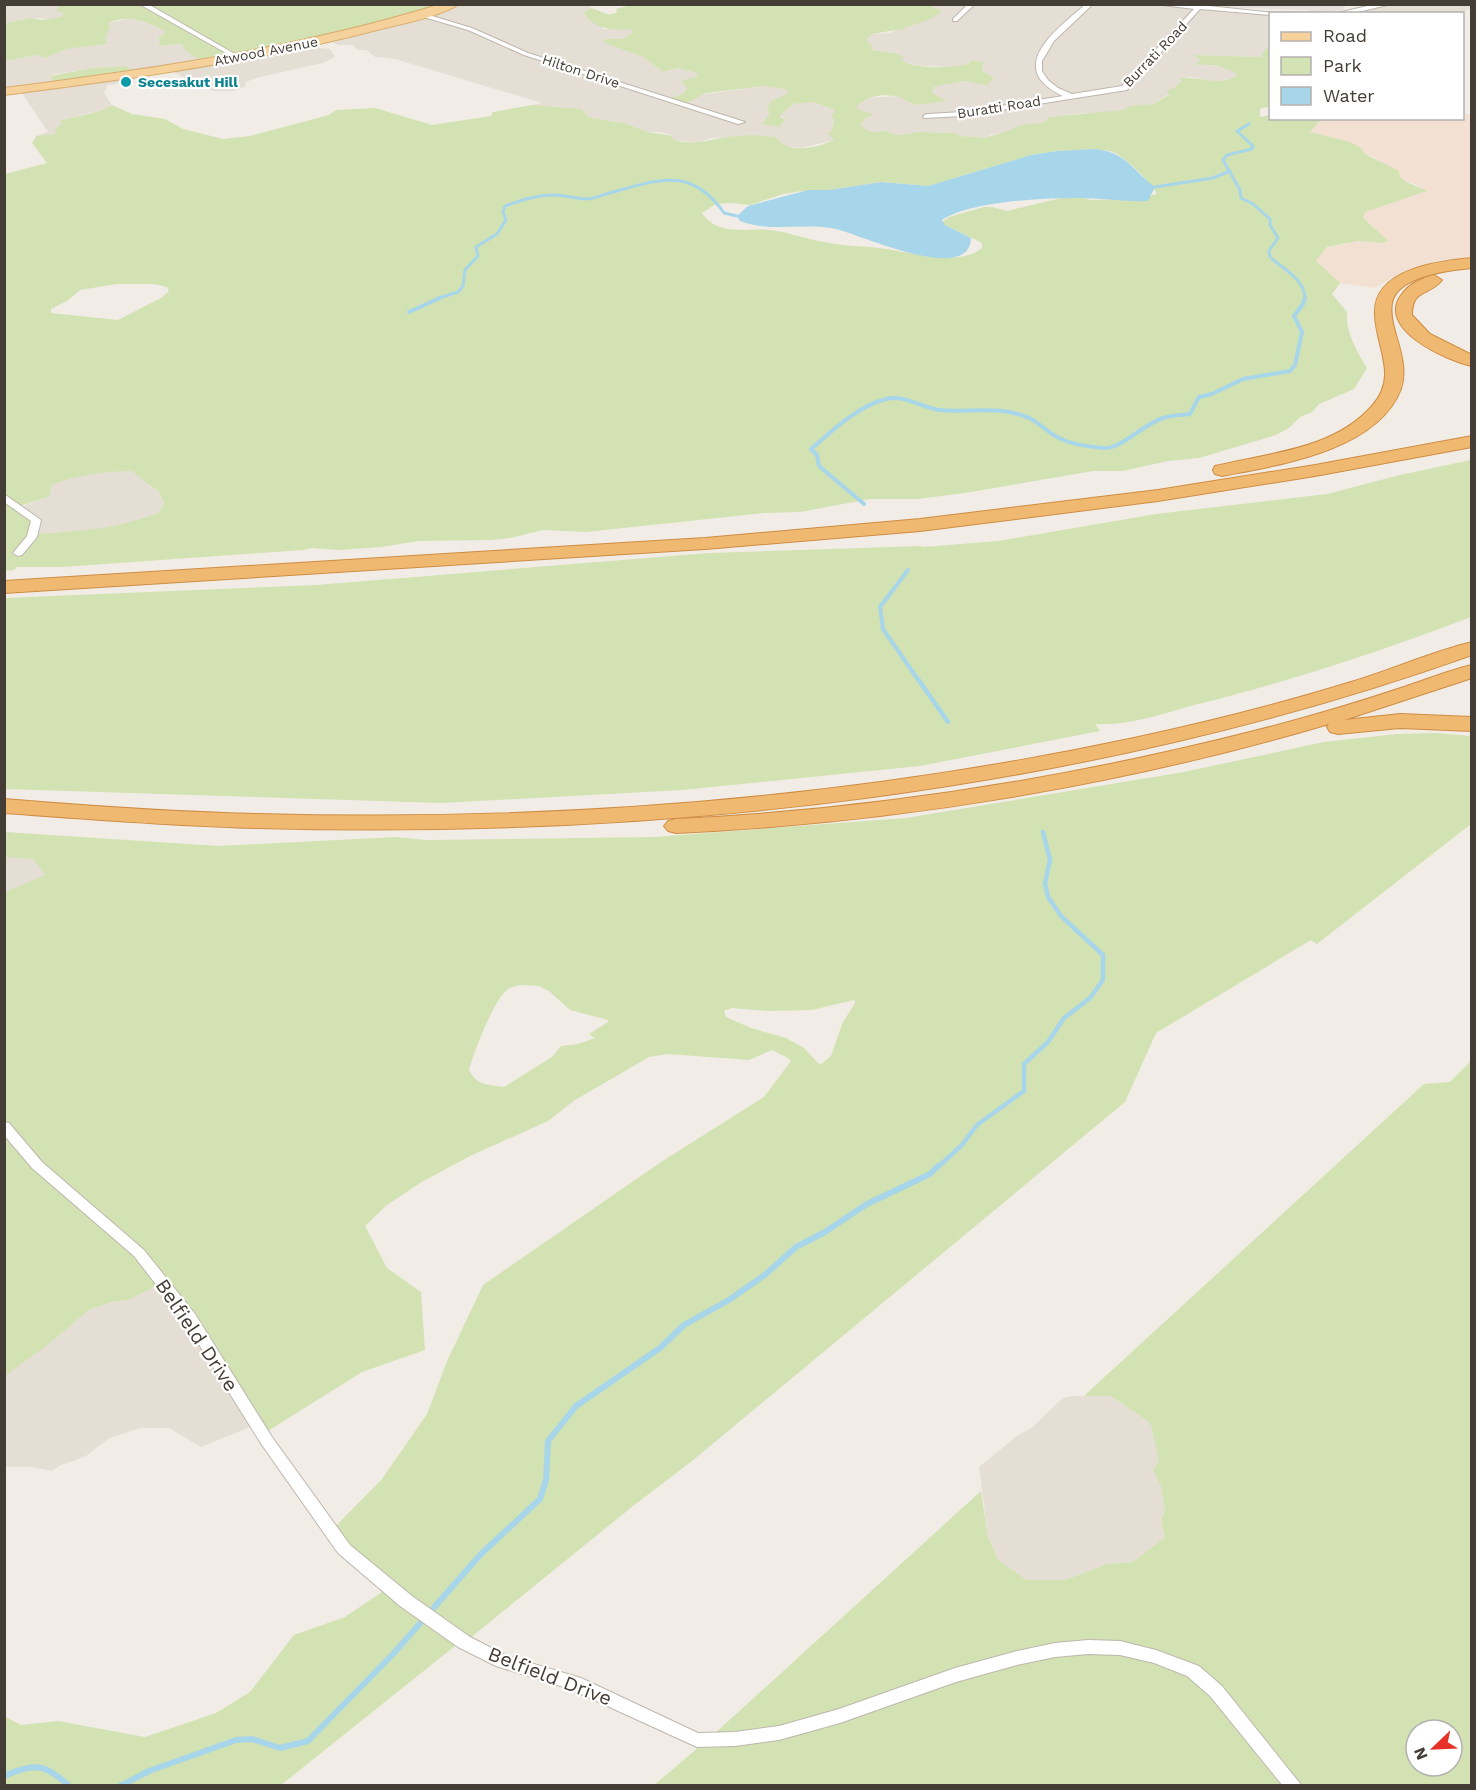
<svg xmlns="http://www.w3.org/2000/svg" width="1476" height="1790" font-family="'Work Sans',sans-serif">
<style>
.residential{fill:#e5ded5}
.commercial{fill:#f2e1d3}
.green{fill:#d2e2b2;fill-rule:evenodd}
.parking{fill:#e3e0de}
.water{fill:#a7d5e9}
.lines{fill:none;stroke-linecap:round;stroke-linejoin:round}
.stream-far3{stroke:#a7d5e9;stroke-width:3}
.stream-far2{stroke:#a7d5e9;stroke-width:4}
.stream-far1{stroke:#a7d5e9;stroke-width:4.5}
.stream{stroke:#a7d5e9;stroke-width:6}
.street-casing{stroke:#bfb6ad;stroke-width:2}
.primary-casing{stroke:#d8ad6d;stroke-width:2}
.highway-casing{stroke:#cf8c43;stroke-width:2}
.street{fill:#fff;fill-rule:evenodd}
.primary{fill:#f5d29c;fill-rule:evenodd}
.highway{fill:#f0b972;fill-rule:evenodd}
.culture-dot{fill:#0f9aa8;stroke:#fff;stroke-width:2}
.labels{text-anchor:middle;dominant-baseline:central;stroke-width:4.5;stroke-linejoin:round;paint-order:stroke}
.far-street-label{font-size:14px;fill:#443d36;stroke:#fff}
.far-culture-label{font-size:14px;font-weight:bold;fill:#0d838f;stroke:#fff;text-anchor:start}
.near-street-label{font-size:20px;fill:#443d36;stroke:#fff}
</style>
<rect width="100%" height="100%" fill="#f1ede6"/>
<g class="residential">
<polygon points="1159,4 1274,13 1270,14 1270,47 1265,49 1261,57 1195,55 1206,64 1226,68 1236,73 1237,76 1231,79 1216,82 1192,77 1181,78 1183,81 1169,94 1153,104 1129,106 1123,110 1107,113 1083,113 1049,117 1049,120 1041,124 1016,127 1010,132 992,134 986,138 961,136 956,133 919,132 898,135 885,131 870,132 861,127 864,119 872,114 857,109 857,106 868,98 896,96 916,105 945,100 932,93 932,87 964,81 987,84 994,78 984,72 982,66 985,64 971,60 968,64 953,67 918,66 902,61 894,53 871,50 866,40 872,34 890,33 941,11 929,5"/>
<polygon points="4,5 59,5 56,9 65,13 62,17 54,19 32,18 5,23"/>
<polygon points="454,5 590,5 591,8 585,11 603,29 632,29 633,32 623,39 606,39 604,42 643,57 663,72 678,68 697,73 698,76 682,81 687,88 684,93 669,99 764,86 786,89 789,93 771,106 771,114 761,123 785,119 779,115 794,104 813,102 835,110 832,132 829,133 835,140 801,148 784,146 777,140 711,138 697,143 673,140 671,138 672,135 661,132 647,132 627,124 588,117 582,109 532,105 542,103 395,59 375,57 366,50 358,50 352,45 338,45 327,39"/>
<polygon points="1388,5 1471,5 1471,9 1451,14 1361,14 1361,10"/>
<polygon points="132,18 139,19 163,30 165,33 158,39 160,42 157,46 181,44 186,51 204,62 313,42 320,48 330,49 335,57 323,63 256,78 246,82 245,87 234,91 214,91 196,85 168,68 140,73 125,66 93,68 50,75 57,85 132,75 136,80 125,79 125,82 108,85 104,93 112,105 109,108 62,120 62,124 55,134 36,136 48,132 20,90 5,92 5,61 38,55 45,58 66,49 108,44 105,37 110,26 108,23"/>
<polygon points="131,471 144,478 150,487 158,490 164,502 160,512 133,523 96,530 32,534 19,507 49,497 52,485 73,477 100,472"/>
<polygon points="7,856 33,859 46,875 5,892 5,857"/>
<polygon points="160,1284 255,1425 201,1447 169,1428 140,1428 108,1439 86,1456 59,1466 52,1471 30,1467 4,1467 4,1376 50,1343 89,1310 111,1302 128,1300"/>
<polygon points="1073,1396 1111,1396 1150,1423 1159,1460 1153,1470 1161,1487 1165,1510 1161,1520 1165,1537 1133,1562 1107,1564 1065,1580 1027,1580 998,1560 988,1537 979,1467 1018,1435 1030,1429 1063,1398"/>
</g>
<polygon class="commercial" points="1463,114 1471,114 1471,257 1443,260 1413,267 1374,288 1339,283 1332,278 1316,261 1326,248 1358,241 1382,243 1387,241 1362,217 1365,211 1427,191 1413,183 1403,181 1376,158 1365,154 1361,148 1343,140 1328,138 1310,132 1315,123 1321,119 1462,118"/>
<g class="green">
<path d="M635,4L929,5L942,11L930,19L902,29L872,34L866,40L872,46L871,50L894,53L903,57L902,61C921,70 948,68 968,64L971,60L985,63L982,66L984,72L994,78L987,85L964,81L933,87L932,93L947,101L916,105L896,96L882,95L868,98L857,106L858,109L873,114L864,119L861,126L870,132L885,131L898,135L919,132L956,133L961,136L986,138C996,133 1006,133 1016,127C1026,122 1038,126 1048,120V117L1123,110L1129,106L1153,104L1169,95L1167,90L1174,88L1182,81L1180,78C1200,76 1217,87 1237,76L1236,73C1222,66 1212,63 1196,65L1200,60L1194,55L1261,57L1265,49L1270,47V106L1260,109V117L1270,115V118L1321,119L1310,132L1350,142L1361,148L1365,154L1399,171L1400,177C1407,184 1419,186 1427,191L1365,212L1363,218L1388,241L1382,243L1358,241L1327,247L1316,261L1340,283L1332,294L1347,312C1345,331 1357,352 1367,368L1354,389L1319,404L1312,412L1300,417L1289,428L1276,435L1199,458L1168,461L1123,471H1093L965,493L918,499H870L800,512L764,513L586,532L543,530L510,538L491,540L419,541L381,547L338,550L312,548L303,550L63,567H17L14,570L5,571V174L47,163L32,143L36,136L55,134L56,128L62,124L60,122L62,120C74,117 103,112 112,105L132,114L165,119L183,129L223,139L250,136L329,115L336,110L375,108L432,125L491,116L493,112L532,105L582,109L588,117L627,124L647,132L673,136L671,138C688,149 717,137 737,136C750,134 763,136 776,137C787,155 818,148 834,140L828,133L832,131L834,120L832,117L835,110L813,102L794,104L780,115L781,118L786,119L779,127L761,124L770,114L767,110L771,101L789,93L785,89L764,86L706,93L685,104L668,99L684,93L687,88L681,81L698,76L697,73L678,68L663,72L643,57L603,42L606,39H623L632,33V29C615,30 593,31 584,12L591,8C601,10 607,18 617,12L616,9ZM1096,149C1102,150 1109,150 1115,153C1125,157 1154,185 1157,194L1141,198L1091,200L1074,195L1007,211L992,207H984L949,217L941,223L982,243V248C958,268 907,251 879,248C861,246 842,246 824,242C806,239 788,232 770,230C752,228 732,233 715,225C710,222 705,218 702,213L716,204L732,203L750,205L783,194L808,190H829L881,182L928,186L1031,155L1057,151ZM117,284H154L167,287L169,291L161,298L118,320L51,313V309L67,301L80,290ZM131,471C142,477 147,486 158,490L164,502L160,512C116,530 78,531 32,534L35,519L19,506L49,497L52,485C79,474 103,472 131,471Z"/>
<path d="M59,5H454L422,15L204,62L186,51L181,44L157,46L160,42L158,38L165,33L163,30C144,21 129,14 109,23L110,28L105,37L108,44L66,49L45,58L38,55L5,61V23L32,18L41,20L62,17L64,13L56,10Z"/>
<polygon points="125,66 140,73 57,85 50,76 93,68"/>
<path d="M1471,460V617C1382,651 1291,681 1198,704C1165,713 1130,726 1095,724L1100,731L920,766L682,790L441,803L5,789V598L316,585L709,553L920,546L924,547L998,541L1156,514L1327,494L1400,475Z"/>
<path d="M1436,733L1471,736V824L1317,944L1311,940L1156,1033L1125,1102L692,1461L633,1506L469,1639L455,1646L281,1785H5L4,1716L21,1725L58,1721L145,1737L216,1713L250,1692L294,1635L345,1617L385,1590L331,1531L382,1479L427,1414L448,1359L483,1285L661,1162L764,1097L791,1061L788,1058L772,1050L749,1060L668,1054L649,1057L575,1100L548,1121L472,1155L420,1183L387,1205L365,1226L387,1268L421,1292L425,1350L362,1372L263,1434L160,1284L128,1300L111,1302L89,1310L50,1343L5,1376V892L45,875L33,859L5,857V832L219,846L396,837L426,840L654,837L906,818L1184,772L1324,742L1397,734ZM521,985L539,986L549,991L570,1010L608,1020V1022L589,1034L595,1038L578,1044L561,1046L552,1057L504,1087C487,1084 477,1086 469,1070C473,1054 495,997 508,989C511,987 517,986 521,985ZM854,1000L855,1003L842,1024L831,1056L821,1064L818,1063L804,1048L786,1038L751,1028L726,1017L724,1011L732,1008L767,1011L812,1010Z"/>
<path d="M1471,1061V1785L653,1786L713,1735L981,1491L988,1537L998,1560L1027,1580H1065L1107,1564L1133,1562L1165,1537L1161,1520L1165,1510L1161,1487L1153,1470L1159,1460L1150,1423L1111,1396H1085L1086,1394L1424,1084L1450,1082ZM1416,1730H1452V1766H1416Z"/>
</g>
<polygon class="parking" points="1213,4 1346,5 1343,10 1312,13 1309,10 1211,7"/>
<path class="water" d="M1096,149C1127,153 1131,169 1155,187L1148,201C1125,202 1102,198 1079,198C1043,198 971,201 942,220L945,225L971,238C970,286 859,234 836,229C804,222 771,233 740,221L737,216L748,206L808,190H829L881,182L928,186L1031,155L1057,151Z"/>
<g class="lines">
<g class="stream-far3">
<path d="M1249,124L1237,131L1253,146L1252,149L1227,155L1223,160L1240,190L1241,198L1253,204L1270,219V225L1278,238L1269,251L1270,257C1283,269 1305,279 1305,299"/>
<polyline points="1155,187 1213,178 1230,171"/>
<path d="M436,299L458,292L463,286L465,270L478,256L476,247L497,234L506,220L503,211L505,206C522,200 536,195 554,195C565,195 576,199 586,199C595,199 605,194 613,192C660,179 692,167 724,213L737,216"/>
</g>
<g class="stream-far2">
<polyline points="409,312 440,298"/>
<path d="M864,504L819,466L817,455L811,449C833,430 858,406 886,399C904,394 922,408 939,410C969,413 1000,405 1029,418C1040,423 1048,433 1059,438C1071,444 1090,447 1103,448C1120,450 1145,423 1163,418C1171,415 1181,415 1190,414L1199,397L1212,394L1243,379L1290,371L1295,365L1302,332L1294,316L1303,304L1305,298"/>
<polyline points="908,570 880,607 883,629 919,681"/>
</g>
<g class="stream-far1">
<polyline points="918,679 948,722"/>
<polyline points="937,1168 962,1145 977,1125 1024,1091 1024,1064 1048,1042 1064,1018 1090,998 1103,980 1103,955 1061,916 1048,897 1045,883 1050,860 1043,832"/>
</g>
<g class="stream">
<path d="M4,1776C34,1763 45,1763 69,1786"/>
<polyline points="120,1786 149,1771 236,1740 252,1739 280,1748 308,1741 394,1653 481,1554 540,1499 546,1480 548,1441 576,1406 660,1348 684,1325 729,1300 766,1274 796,1247 825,1232 867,1204 930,1174 938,1166"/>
</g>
<defs>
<g id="street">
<polygon points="4,4 8,4 4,7"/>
<polygon points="139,4 148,4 240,57 235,58"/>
<polygon points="968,4 975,4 957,21 953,21 953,19"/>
<path d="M1086,4H1093L1054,41L1042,61V71L1048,80L1058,88L1072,94L1122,86L1194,9L1155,4L1199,5L1284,14H1270V15L1200,9L1127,90L963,116L924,118L923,116L927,114L963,112L1063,96C1054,92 1046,87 1040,79C1022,52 1067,21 1086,4Z"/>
<polygon points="1376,4 1392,4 1349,14 1333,14"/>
<polygon points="422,13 472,28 528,53 745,122 738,124 524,55 468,30 420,16 419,15"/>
<polygon points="4,494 41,520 37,537 22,555 18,556 13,553 27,536 31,521 4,502"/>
<polygon points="4,1122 9,1123 42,1162 144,1250 195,1314 272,1437 350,1545 412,1596 470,1637 507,1656 581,1678 698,1733 735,1732 779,1726 839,1709 955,1668 1017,1651 1055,1643 1088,1640 1120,1641 1156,1650 1199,1666 1222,1686 1302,1786 1283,1786 1210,1696 1187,1676 1154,1663 1120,1655 1088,1654 1055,1657 1017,1665 956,1682 840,1723 779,1740 735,1746 697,1747 570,1689 496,1666 458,1647 400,1606 338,1553 262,1445 185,1322 134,1256 32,1168 4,1135"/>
</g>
<path id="primary" d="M441,4H459C443,16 397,25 377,30C255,62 129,79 4,95V88C152,69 298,48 441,4Z"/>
<g id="highway">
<path d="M1472,258V268C1450,270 1397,276 1392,303C1390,314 1393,325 1396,335C1401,352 1407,371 1401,389C1377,451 1279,465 1222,476L1215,474L1213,470L1215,466C1268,453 1333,450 1372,406C1399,376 1376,348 1375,315C1372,269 1438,261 1472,258Z"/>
<path d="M1434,275L1442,280C1430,296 1412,288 1412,315L1430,334L1472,355V366C1445,360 1375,328 1402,294C1409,284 1422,278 1434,275Z"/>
<polygon points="1472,436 1472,447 1315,476 1158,501 920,531 705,549 4,593 4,581 705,538 920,519 1158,490 1315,465"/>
<path d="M1472,642V655C1087,792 664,839 258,828C173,826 89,819 4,813V799C89,806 173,812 258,814C551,822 847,799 1134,738C1207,722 1280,704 1351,682C1391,670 1431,652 1472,642Z"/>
<path d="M1472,665V678L1344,720L1400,714L1472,717V731L1400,728L1338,734L1330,732L1327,727L1329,724C1120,786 893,823 676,833L668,831L664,826L668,821L676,819C871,810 1065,779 1254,731C1306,718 1356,703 1407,686C1428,679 1450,670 1472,665Z"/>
</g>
</defs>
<use href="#street" class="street-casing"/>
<use href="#primary" class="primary-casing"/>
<use href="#highway" class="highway-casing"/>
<use href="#street" class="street"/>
<use href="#primary" class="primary"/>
<use href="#highway" class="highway"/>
</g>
<circle class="culture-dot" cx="126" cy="82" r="6"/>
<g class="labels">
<g class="far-street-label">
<text transform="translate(266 51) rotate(-11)">Atwood Avenue</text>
<text transform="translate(1155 54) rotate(-46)">Burrati Road</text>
<text transform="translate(581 71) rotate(18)">Hilton Drive</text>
<text transform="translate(999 107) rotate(-9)">Buratti Road</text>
</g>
<g class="far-culture-label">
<text x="138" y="82">Secesakut Hill</text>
</g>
<g class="near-street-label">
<text transform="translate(197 1335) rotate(56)">Belfield Drive</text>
<text transform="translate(550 1676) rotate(21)">Belfield Drive</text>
</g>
</g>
<rect width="1476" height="1790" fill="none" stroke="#443d36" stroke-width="12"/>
<rect x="1269" y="12" width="195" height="108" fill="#ffffff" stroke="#b4b1af" stroke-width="1.5"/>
<rect x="1281" y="32" width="30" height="9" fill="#f5d29c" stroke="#b4b1af" stroke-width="1.5"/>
<text x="1323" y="42" font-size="18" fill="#443d36">Road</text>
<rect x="1281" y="57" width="30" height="18" fill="#d2e2b2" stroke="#b4b1af" stroke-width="1.5"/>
<text x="1323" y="72" font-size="18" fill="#443d36">Park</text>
<rect x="1281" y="87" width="30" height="18" fill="#a7d5e9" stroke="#b4b1af" stroke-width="1.5"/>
<text x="1323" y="102" font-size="18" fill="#443d36">Water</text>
<g transform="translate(1434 1748) rotate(247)"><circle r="28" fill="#ffffff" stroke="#b4b1af" stroke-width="1.5"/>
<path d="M0-4.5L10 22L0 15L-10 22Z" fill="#e63128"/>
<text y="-9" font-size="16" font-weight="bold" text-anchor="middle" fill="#443d36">N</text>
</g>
</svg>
